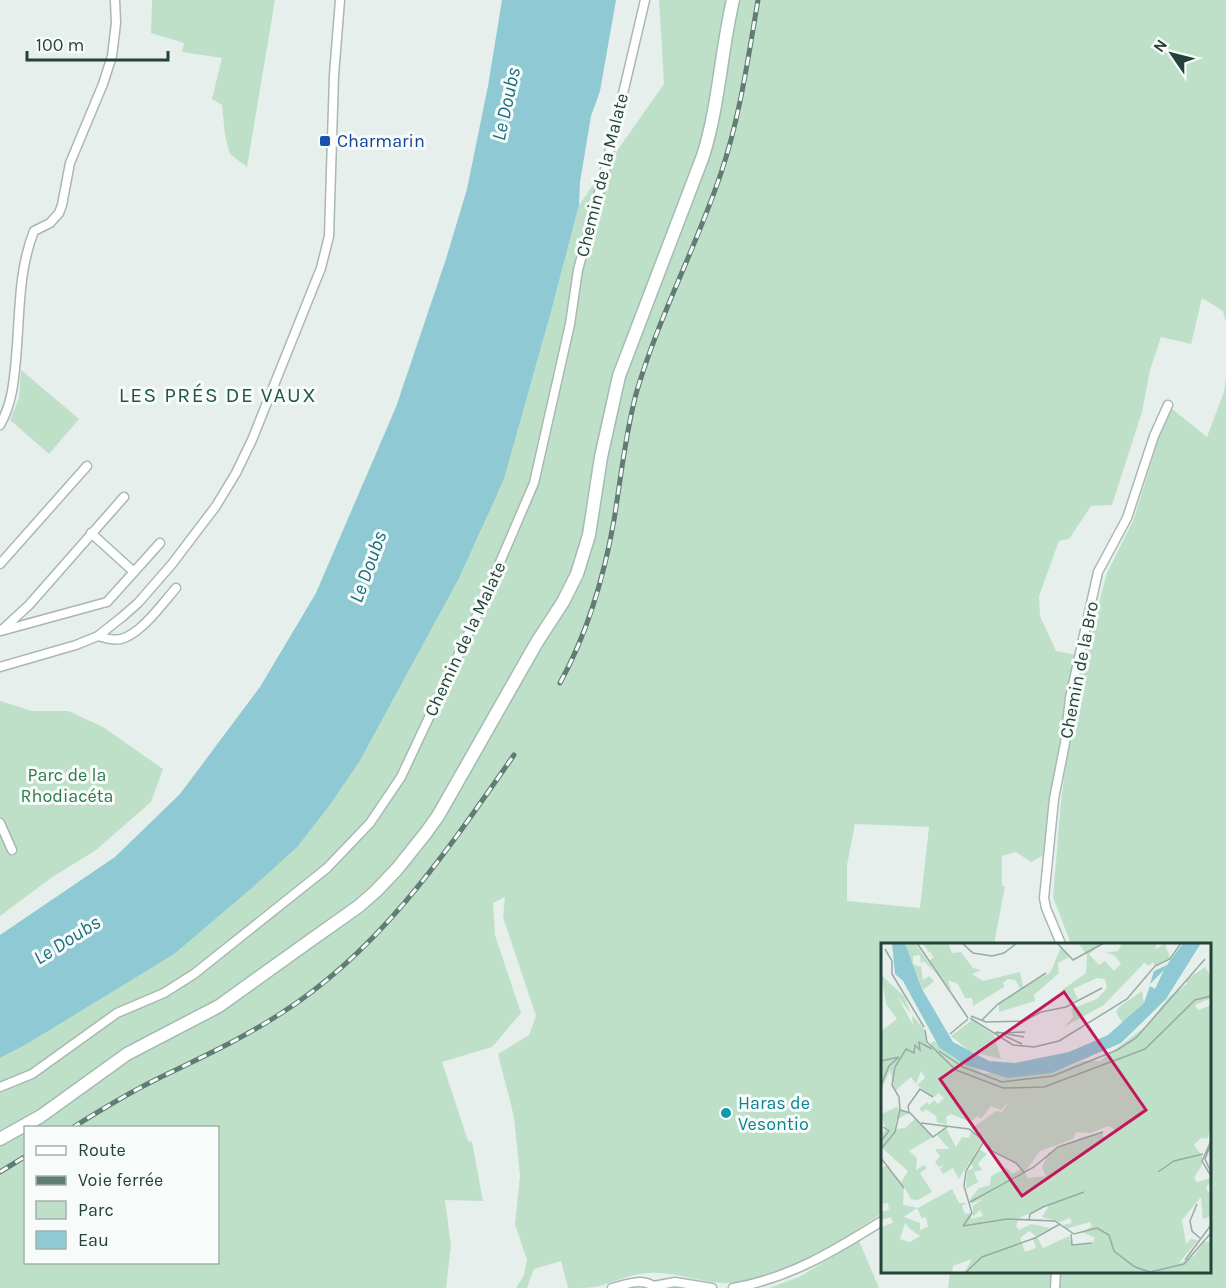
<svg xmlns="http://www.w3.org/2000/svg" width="1226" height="1288" font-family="Karla,sans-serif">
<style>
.green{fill:#bfe0c8;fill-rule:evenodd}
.water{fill:#8ec9d4}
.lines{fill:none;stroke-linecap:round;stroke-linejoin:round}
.street-casing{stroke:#a8b8b2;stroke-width:11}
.secondary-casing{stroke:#a4bbb3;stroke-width:15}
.street{stroke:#fff;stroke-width:8}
.secondary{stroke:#fff;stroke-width:12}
.rail-casing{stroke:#5f7d75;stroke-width:5}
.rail{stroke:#f7fbf9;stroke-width:3;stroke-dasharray:9;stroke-linecap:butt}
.transit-dot{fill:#1a4fb4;stroke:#f7fbf9;stroke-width:2}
.culture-dot{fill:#0f9aa8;stroke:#f7fbf9;stroke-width:2}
.labels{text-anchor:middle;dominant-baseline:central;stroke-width:6;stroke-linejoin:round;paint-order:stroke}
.transit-label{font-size:18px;fill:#164399;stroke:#f7fbf9;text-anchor:start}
.street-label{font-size:18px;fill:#24423a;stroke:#f7fbf9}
.park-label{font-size:18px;fill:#2d7a4b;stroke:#f7fbf9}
.culture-label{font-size:18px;fill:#0d838f;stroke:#f7fbf9;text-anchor:start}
.water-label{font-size:20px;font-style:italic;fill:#1c6f80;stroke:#f7fbf9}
.quarter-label{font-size:21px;letter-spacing:1.5px;fill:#1f5548;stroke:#f7fbf9}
.inset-road{fill:none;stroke:#98aaa4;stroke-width:1.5}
.view{fill:#c2185b;fill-opacity:0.15;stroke:#c2185b;stroke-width:3}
.inset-edge{fill:none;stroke:#24423a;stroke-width:3}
</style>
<rect width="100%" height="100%" fill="#e6efeb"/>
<g class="green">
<polygon points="152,0 275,0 247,167 230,154 225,135 222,105 212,99 222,58 182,52 184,43 151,33"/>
<path d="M659,0H1226V323L1223,311L1202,298L1191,344L1161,337L1150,370L1142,412L1112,505L1091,506L1069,539L1059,541L1039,596L1040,616L1056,651L1076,655L1066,691L1060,746L1050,802L1046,854L1031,862L1016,852L1002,856V886H1005L994,944H882V1213C841,1241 781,1281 730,1283C702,1284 676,1271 648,1273C629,1274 613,1283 595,1287C587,1288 576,1288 568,1288L561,1261L534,1269L527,1288H516L524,1275L527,1260L515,1224L520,1176L514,1117L498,1054L529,1035L536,1016L503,917L505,897L493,903L495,935L521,1013L492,1047L442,1062L468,1141L472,1142L483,1201L445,1200L451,1246L446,1288H0V1058L25,1045L504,479L551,312L579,205L664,84ZM855,824L929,827L920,908L847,901V865ZM26,1128H218V1262H26Z"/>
<polygon points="21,370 79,419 49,454 10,420 19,398"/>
<polygon points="1226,377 1226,1288 948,1288 950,1272 1210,1272 1210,944 1071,944 1053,897 1061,801 1076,688 1107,573 1133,521 1159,438 1171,408 1207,437 1224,392"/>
<polygon points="0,701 32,711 68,711 103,727 163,769 151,802 96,850 51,878 0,916"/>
<polygon points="859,1241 879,1288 769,1288 799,1277"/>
</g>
<polygon class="water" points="502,0 616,0 600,91 591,116 580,182 579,205 551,312 504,479 459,578 359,762 329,806 297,847 253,887 174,954 25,1045 0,1058 0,935 115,857 180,794 260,687 316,593 396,407 446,259 467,189 488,86"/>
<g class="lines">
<defs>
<g id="street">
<path d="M0,425C12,404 14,381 16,358C20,315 18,271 34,231L50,223L59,213L62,205L70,163L103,84L112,56L116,23L115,0"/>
<polyline points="91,533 134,572"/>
<polyline points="0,564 87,466"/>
<polyline points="3,629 29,605 124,497"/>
<polyline points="1,631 107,602 160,543"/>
<path d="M98,636C105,638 113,641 121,639C141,634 162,604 176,588"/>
<polyline points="0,667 76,645 98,636 122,617 138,603 172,564 216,506 236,473 252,440 321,268 329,236 334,75 340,0"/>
<polyline points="0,823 12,850"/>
<polyline points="1061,944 1046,908 1044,898 1054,799 1065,743 1070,698 1098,572 1127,518 1154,436 1168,405"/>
<polyline points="0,1087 32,1074 117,1013 164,993 194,974 327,868 370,823 401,777 479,611 534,483 570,324 578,270 605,170 645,0"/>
<polyline points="654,1286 675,1282 712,1288"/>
<path d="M612,1288C627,1284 643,1277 656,1288"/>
<path d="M733,1288C790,1278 834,1251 882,1221"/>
<polyline points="1055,1288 1056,1272"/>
</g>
<path id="secondary" d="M0,1139L41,1116L127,1054L219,1006L304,945L359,906L376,891L397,869L425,834L438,816L537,642L563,602L577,574L589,535L601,457L619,376L703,156C719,105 721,51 733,0"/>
</defs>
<use href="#street" class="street-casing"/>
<use href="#secondary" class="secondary-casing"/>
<use href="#street" class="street"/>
<use href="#secondary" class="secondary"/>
<defs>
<g id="rail">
<path d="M560,683C588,632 604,577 614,520C621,477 625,436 636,394C658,318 696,248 721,173C740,117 748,58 758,0"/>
<path d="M72,1128C99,1111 127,1094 155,1080C198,1059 240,1040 280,1014C381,950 447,851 514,755"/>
<polyline points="0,1172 26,1156"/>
</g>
</defs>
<use href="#rail" class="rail-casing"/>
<use href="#rail" class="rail"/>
</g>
<rect class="transit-dot" x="319" y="135" width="12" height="12" rx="3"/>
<circle class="culture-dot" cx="726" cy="1113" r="6"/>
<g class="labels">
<g class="transit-label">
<text x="337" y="141">Charmarin</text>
</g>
<g class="street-label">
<text transform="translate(602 175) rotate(-76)">Chemin de la Malate</text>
<text transform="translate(465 639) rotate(-65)">Chemin de la Malate</text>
<text transform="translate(1079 670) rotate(-79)">Chemin de la Bro</text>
</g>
<g class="park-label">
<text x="67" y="775">Parc de la<tspan x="67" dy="21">Rhodiacéta</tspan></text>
</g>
<g class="culture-label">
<text x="738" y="1103">Haras de<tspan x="738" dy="21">Vesontio</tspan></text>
</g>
<g class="water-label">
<text transform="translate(506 104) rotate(-78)">Le Doubs</text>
<text transform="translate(368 567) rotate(-70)">Le Doubs</text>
<text transform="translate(67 940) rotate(-32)">Le Doubs</text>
</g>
<g class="quarter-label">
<text x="218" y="395">LES PRÉS DE VAUX</text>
</g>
</g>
<g transform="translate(881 943)">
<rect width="330" height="330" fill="#e6efeb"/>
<path d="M24,0L35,1L55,31L43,18L40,20L39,12L32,13V21L40,24L42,37L48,33L53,38L42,47ZM40,0H67L71,10L80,9L92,25L100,27L91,31L102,38L139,29L142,44L169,30L180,4L188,14L177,20L178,30L153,52L154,58L118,69V61L140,46L134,37L127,36L122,40L123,44L92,63L91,55H84L77,41L67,37L70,48L66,43L48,18L53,14ZM197,0H222L208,11L218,22L224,18L233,28L240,21L233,12L224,10L237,8L241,0H275V6L284,0L289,15L274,23L272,19L268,23L263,20L223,62L183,84L192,74L190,66L216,56L226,45L224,36L216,35L192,46L197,56L191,59L188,52L184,53L181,47L205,30L206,12ZM324,24L330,34V55L314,62L317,67L330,62V186L326,196L320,195L313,202L321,213V222L313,235L316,239L330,235V244L327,241L325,246L330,252V273L322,276L320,254L301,277L305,301L310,296L317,297L297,321L313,313L323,299L330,298V326L323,330H83L91,316L72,323L71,330H0V284L12,280L10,274L0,277V269L8,267L7,260L0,261V225L7,222L19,241L27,228L1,205L0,191L5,187L0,171L16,164L28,170L15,177V186L24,185L34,176L52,194L28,208L36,215L35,227L43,222L46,225L39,230L51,249L37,257L30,256L23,244L22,262L37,265L71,246L78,260H86L81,263L84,271L90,270V276L102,273L99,267L92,274V263L102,255L91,261L89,256L98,245L109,242L110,233L126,225L131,231L141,225L109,205L97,191L99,187L90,186L115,168L121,169L129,157L120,167L110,163L100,176L97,173L89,179L70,171L65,174L66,182L56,179L55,173L45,166L42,169L38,166L46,159L48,162L53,157L57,161L63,155L57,150L53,154L36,142L44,135L40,128L35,141L30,134L14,148L9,127L0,148V88L16,76L5,61L0,32L23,53L30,71L17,54L32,82L31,72L43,86L47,102L53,98L73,115L103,130H171L202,118H219L264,84L289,53L306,41L305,37ZM228,183L235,187L227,193L222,194V189L202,194L167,210L161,225L165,233L147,235L144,229L159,208L192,196L195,189L209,190ZM169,261L161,274L179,279L189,275L191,280L182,282L185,286L209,279L211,283L201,289L214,295L211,300L191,302L188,293L162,305L156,294L152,296L155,305L144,309L139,295L148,288L155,293L169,285L150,281L138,287L135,283L138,275ZM36,265L41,275L45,274L47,284L39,287V280L23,274ZM24,280L29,286L39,293L29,299L19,296ZM261,48L263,60L242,81L235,69L238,64ZM91,77L113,92L120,116L88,108L70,93ZM65,185L75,204L81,194L88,195L90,189L102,197L78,236L72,225L62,231L59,226L63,221L58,224L54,219L59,213L54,206H68L56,192ZM98,206L106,211L97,220L101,227L93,229L97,239L85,246L86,228L92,225L89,218Z" fill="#bfe0c8" fill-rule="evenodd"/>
<path d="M11,0H24L41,46L72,99L108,118L134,120L188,109L227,92L263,60L269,43L274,46L283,27L269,41L273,28L286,22L302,0H320L285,56L240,100L171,130L127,135L84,122L58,104L22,38L14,31Z" fill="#8ec9d4"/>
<path class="inset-road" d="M36,0L87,75M81,0L92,10L111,13L123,10L136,0M176,0L192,17L223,0M4,6L11,18V31L43,84M90,73L105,79L143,78L160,69L185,64L221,45M89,75L132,102L153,104L178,98L246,56L274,23L289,16L300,0M101,77L117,61L165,30M44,87L46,99L75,127L122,145L163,144L264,106L314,57L330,53M115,89L143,94M113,90L144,89M69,91L87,76M124,93L141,101M58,108L82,124L121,139L172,133L236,107L255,95L324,16M0,118L18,114M0,142L8,123L18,114M19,167L29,170L52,194L67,183M28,169L27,163L39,146L52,154M40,180L88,186L103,198L85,228L83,243L91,270L82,283M0,198L8,188L2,184M330,198L321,218L330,233M104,199L111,208L135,220L143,229M330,201L324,216L330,229M0,206L14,189L19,167L18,154L11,142L14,124L25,106L33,110L34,102L39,107L38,99L51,106M0,215L23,245M277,229L293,218L322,211M89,259L153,224L177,204L222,189M316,261L309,278L311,288L319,295M148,277L149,271L162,264L203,249M82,283L126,276L174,278L193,291L216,285L228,292L233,308L254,324L269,329L303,321L330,290M190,291L191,302L211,300M304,317L330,282M84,330L101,314L154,295L179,281"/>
<path class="view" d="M183,49L265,167L141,253L59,136Z"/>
<rect width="330" height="330" class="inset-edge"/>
</g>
<rect x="24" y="1126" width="195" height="138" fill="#f7fbf9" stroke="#a3b1ad" stroke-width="1.5"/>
<rect x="36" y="1146" width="30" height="9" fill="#ffffff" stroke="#a3b1ad" stroke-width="1.5"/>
<text x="78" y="1156" font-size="18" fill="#24423a">Route</text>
<rect x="36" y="1176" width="30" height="9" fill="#5f7d75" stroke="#a3b1ad" stroke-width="1.5"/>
<text x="78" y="1186" font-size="18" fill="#24423a">Voie ferrée</text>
<rect x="36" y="1201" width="30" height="18" fill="#bfe0c8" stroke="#a3b1ad" stroke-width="1.5"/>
<text x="78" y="1216" font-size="18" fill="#24423a">Parc</text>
<rect x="36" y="1231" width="30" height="18" fill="#8ec9d4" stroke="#a3b1ad" stroke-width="1.5"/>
<text x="78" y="1246" font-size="18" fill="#24423a">Eau</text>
<g transform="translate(1172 54) rotate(305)" stroke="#f7fbf9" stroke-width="4.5" paint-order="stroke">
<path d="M0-4.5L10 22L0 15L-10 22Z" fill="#24423a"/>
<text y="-9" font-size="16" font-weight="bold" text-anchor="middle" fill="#24423a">N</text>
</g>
<path d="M27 51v9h141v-9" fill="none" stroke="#24423a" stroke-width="3"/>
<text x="36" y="51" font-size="18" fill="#24423a" stroke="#f7fbf9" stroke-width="4.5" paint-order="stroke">100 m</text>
</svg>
